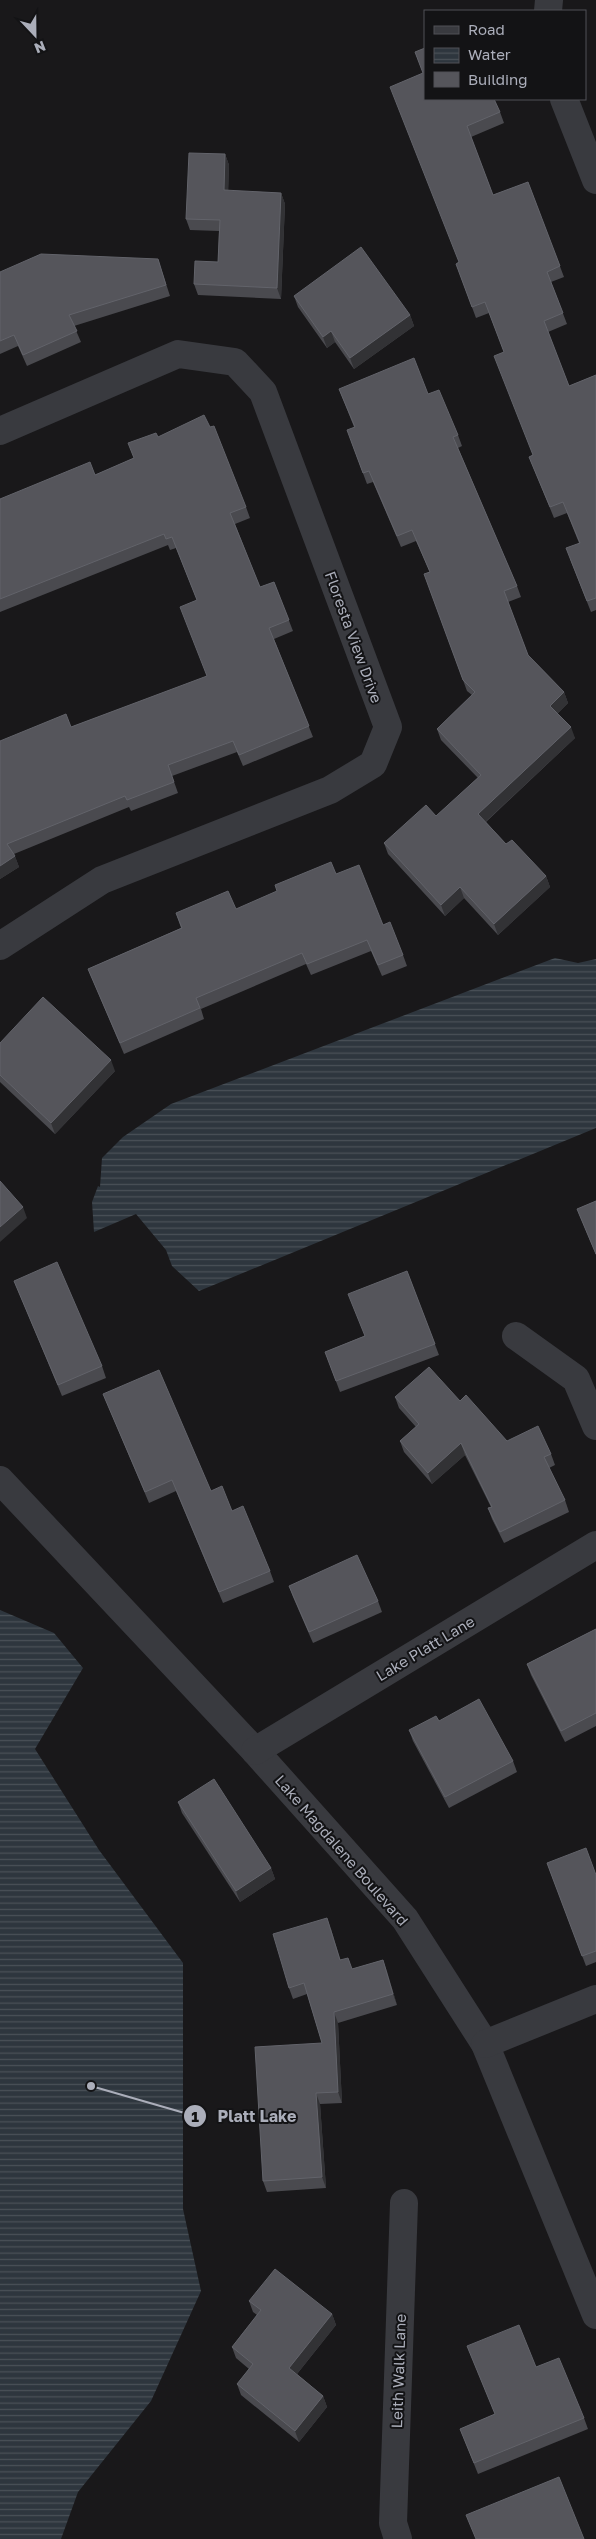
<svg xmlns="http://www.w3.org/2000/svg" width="596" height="2539" font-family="'Golos Text',sans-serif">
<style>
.water{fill:url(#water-rules)}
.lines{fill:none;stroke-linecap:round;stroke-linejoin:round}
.minor{stroke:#393a3f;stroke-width:28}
.wall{fill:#4a4a4f}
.shaded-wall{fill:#323235}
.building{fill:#55555b;stroke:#62636a}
.labels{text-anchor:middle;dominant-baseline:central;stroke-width:4;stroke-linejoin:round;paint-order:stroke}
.street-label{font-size:15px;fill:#abaeba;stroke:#131315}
.leader{fill:none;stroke:#abaeba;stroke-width:2}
.callout-dot{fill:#abaeba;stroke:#131315;stroke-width:2}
.mark-label{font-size:15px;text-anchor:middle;font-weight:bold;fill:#111}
.callout-label{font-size:16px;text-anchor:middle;font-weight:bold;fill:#abaeba;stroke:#131315;stroke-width:4;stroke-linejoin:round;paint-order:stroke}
</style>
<defs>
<pattern id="water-rules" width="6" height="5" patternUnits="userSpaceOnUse" patternTransform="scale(1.25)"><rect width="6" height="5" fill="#2e363e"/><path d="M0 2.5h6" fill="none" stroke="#4a5158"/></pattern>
</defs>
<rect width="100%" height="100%" fill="#19181a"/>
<g class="water">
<polygon points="555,958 578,963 596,959 596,1128 199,1291 172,1266 166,1250 136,1214 94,1232 92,1202 98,1186 100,1187 102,1158 123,1137 171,1104"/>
<polygon points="0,1610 54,1633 83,1668 35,1749 99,1850 183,1963 183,2209 201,2291 151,2401 78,2492 61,2539 0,2539"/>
</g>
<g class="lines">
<g class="minor">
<polyline points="548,11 549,0"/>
<polyline points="564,99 596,180"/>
<polyline points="0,431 178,354 235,362 263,392 388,727 373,764 330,790 102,880 0,946"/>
<polyline points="516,1336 576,1379 596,1426"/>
<polyline points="0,1480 255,1751 405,1919 485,2044 596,2315"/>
<polyline points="255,1751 596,1545"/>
<polyline points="485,2044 596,1999"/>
<polyline points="398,2539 393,2523 404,2203"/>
</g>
</g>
<g class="wall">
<polygon points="415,52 500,112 504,123 471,137 493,195 528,182 564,277 551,282 567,324 548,332 569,386 596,375 596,610 591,612 570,559 579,543 567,513 554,518 529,457 533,455 504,352 489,313 476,318 456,264 459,262 423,73"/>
<polygon points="225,154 229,165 228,191 281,193 285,204 281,299 198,295 194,284 218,262 219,231 190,230 186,219"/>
<polygon points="158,259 170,296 74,326 81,342 27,366 18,346 0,354 0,272"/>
<polygon points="294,296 410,315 414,326 354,369 335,342 327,348 298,307"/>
<polygon points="339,389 428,394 458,435 462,446 458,448 517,586 521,597 508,602 528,655 564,692 568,703 557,714 575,738 486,822 506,844 546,876 550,887 498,935 464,898 445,916 388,854 384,843 436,816 478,778 441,740 437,729 472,695 467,691 424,574 430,572 416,541 401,547 373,482 367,484 351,441 354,427"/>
<polygon points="158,437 246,507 250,518 235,524 260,587 274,582 293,631 274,639 313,737 243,766 237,752 172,776 178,793 131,811 129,807 14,854 19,867 0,879 0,741 71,727 207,677 197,600 176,548 170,550 168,545 0,612 0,499 95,475 134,458"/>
<polygon points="336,874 383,925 403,955 407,966 382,976 371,951 311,975 306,964 201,1009 204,1019 124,1054 88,969 181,928 176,913 236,909"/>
<polygon points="0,1043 115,1071 55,1134 0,1082"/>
<polygon points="596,1201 596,1255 577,1209"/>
<polygon points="407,1271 439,1355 340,1392 325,1352 364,1336"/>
<polygon points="14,1281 102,1366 106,1378 62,1396"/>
<polygon points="103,1394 232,1511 270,1571 274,1582 223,1603 176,1491 149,1503"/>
<polygon points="395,1397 460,1401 507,1441 551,1454 555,1465 549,1468 565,1500 569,1512 504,1543 492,1519 488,1508 491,1507 465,1455 432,1484 404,1452 400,1441 416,1427 399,1408"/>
<polygon points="289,1586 378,1601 382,1612 313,1643 293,1597"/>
<polygon points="596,1629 596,1726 565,1742 531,1675 527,1664"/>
<polygon points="439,1721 513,1761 517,1772 449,1808 413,1741 409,1730"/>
<polygon points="178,1802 271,1868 275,1879 240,1902 182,1813"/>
<polygon points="547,1863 596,1875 596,1962 586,1966"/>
<polygon points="331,1929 340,1960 352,1969 383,1960 397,2005 338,2023 342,2103 320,2104 326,2188 267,2192 263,2181 322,2043 307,1994 293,1999 289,1988"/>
<polygon points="249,2301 332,2314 336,2325 297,2374 323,2396 327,2407 299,2442 241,2395 237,2384 249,2369 236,2358 232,2347 257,2315 253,2312"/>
<polygon points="467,2346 536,2367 584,2418 588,2429 478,2474 460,2429 495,2414"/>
</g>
<g class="shaded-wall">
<polygon points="225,154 229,165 228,202 224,190"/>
<polygon points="281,193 285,204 281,299 277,288"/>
<polygon points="410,315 414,326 354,369 350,358"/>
<polygon points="331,331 335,342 327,348 323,337"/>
<polygon points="564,692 568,703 554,717 550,706"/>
<polygon points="571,727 575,738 482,825 478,814"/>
<polygon points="15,856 19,867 0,879 0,866"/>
<polygon points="546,876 550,887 498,935 494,924"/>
<polygon points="460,887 464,898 445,916 441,905"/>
<polygon points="111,1060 115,1071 55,1134 51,1123"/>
<polygon points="23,1207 27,1218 0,1242 0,1227"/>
<polygon points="461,1443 465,1455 432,1484 428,1473"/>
<polygon points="271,1868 275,1879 240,1902 236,1891"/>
<polygon points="327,1918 331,1929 344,1971 340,1960"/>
<polygon points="383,1960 387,1971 397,2005 393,1994"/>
<polygon points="334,2012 338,2023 342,2103 338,2092"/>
<polygon points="316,2093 320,2104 326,2188 322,2177"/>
<polygon points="332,2314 336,2325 293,2379 289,2368"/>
<polygon points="323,2396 327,2407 299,2442 295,2431"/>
</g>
<g class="building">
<polygon points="425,48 425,99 494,99 500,112 467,126 493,195 528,182 560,266 547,272 563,313 544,321 569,386 596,375 596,598 587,601 566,548 580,543 563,502 550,507 529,457 533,455 494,356 504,352 485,302 472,307 456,264 459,262 390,87 423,73 415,52"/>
<polygon points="189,153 225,154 224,190 281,193 277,288 194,284 195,261 218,262 220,220 186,219"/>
<polygon points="361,247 410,315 350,358 331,331 323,337 294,296"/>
<polygon points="41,254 158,259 166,285 69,315 77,331 23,355 14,335 0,341 0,272"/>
<polygon points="414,358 428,394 439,390 458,435 453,437 517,586 504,591 528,655 564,692 550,706 571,727 478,814 506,844 512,840 546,876 494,924 460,887 441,905 384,843 426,805 436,816 481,775 437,729 475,692 463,680 424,574 430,572 412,530 397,536 369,471 363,473 347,430 355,427 339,389"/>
<polygon points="204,415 210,427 214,426 246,507 230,513 260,587 274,582 289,620 269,628 309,726 239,755 233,741 168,765 174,782 127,800 125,796 7,844 15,856 0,866 0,741 66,714 71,727 207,676 180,607 197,600 172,537 166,539 164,534 0,599 0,499 90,462 95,475 134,458 128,443 156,433 158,437"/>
<polygon points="331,862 336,874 359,865 383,925 390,922 403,955 378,965 367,940 307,964 302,953 196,998 200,1008 120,1043 88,969 182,928 176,913 228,891 236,909 277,891 275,885"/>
<polygon points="43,997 111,1060 51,1123 0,1075 0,1043"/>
<polygon points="0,1181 23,1207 0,1227"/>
<polygon points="596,1201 596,1254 577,1209"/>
<polygon points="57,1262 102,1366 58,1385 14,1281"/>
<polygon points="407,1271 435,1344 336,1381 325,1352 365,1336 348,1294"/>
<polygon points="429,1367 460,1401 466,1395 507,1441 538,1426 551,1454 544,1457 565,1500 500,1532 488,1508 492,1507 461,1443 428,1473 400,1441 419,1424 395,1397"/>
<polygon points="159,1370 211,1491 222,1486 232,1511 243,1506 270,1571 219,1592 172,1480 145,1492 103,1394"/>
<polygon points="357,1555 378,1601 309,1632 289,1586"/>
<polygon points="596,1629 596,1713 561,1731 527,1664"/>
<polygon points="479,1699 513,1761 445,1797 409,1730 436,1716 439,1721"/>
<polygon points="214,1779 271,1868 236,1891 178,1802"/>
<polygon points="586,1848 596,1875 596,1951 582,1956 547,1863"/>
<polygon points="327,1918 340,1960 348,1958 352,1969 383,1960 393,1994 334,2012 338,2092 316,2093 322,2177 263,2181 255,2047 322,2043 304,1983 289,1988 273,1934"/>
<polygon points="275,2269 332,2314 289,2368 323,2396 295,2431 237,2384 253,2364 232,2347 261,2310 249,2301"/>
<polygon points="519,2325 536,2367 559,2358 584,2418 474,2463 460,2429 495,2414 467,2346"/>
<polygon points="559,2477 584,2539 476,2539 466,2515"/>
</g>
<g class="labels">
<g class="street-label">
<text transform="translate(354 637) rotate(70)">Floresta View Drive</text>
<text transform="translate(425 1648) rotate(-31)">Lake Platt Lane</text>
<text transform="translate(342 1850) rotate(49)">Lake Magdalene Boulevard</text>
<text transform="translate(398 2371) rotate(-88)">Leith Walk Lane</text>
</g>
</g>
<path class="leader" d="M91 2086L195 2116"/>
<g class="callout-dot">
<circle cx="91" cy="2086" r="5"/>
<circle cx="195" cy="2116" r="12"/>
</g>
<g class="mark-label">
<text x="195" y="2122">1</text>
</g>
<g class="callout-label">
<text x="257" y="2122">Platt Lake</text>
</g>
<rect x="424" y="10" width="162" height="90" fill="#131315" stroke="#505157"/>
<rect x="434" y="26" width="25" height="8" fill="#393a3f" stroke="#505157"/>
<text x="468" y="35" font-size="15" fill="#abaeba">Road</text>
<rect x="434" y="48" width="25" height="15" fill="url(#water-rules)" stroke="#505157"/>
<text x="468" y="60" font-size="15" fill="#abaeba">Water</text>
<rect x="434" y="72" width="25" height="15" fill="#55555b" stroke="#505157"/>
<text x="468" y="85" font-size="15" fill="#abaeba">Building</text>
<g transform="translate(35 35) rotate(158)" stroke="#131315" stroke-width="4" paint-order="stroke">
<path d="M0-4L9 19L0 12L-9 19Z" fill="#abaeba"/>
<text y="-8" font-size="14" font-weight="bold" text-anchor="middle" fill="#abaeba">N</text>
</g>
</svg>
